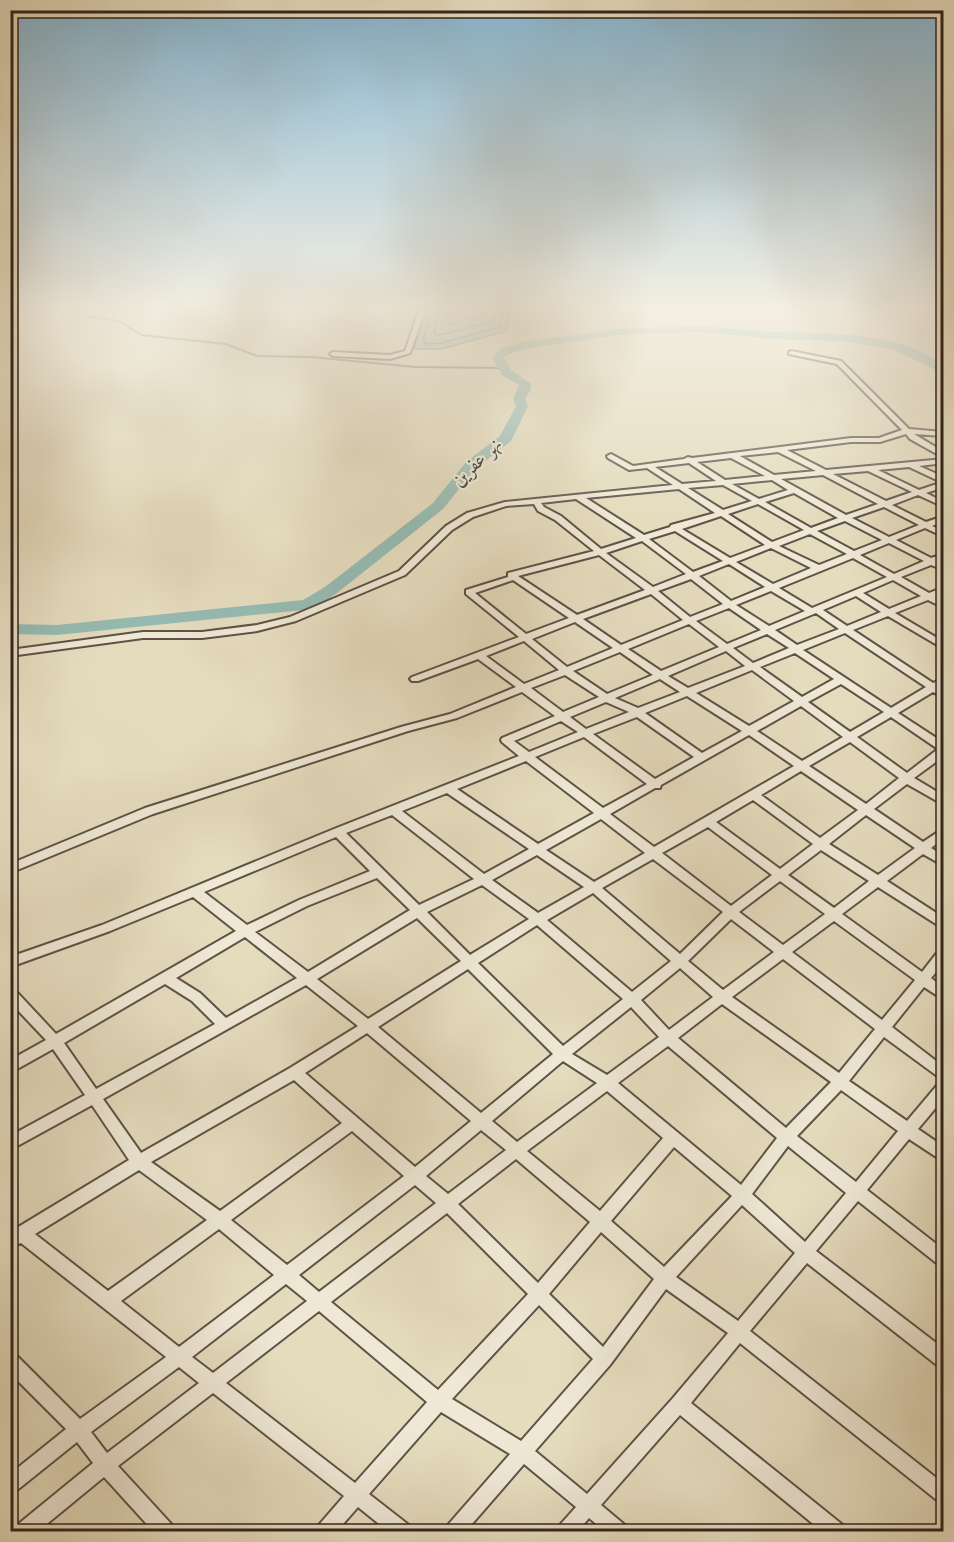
<svg xmlns="http://www.w3.org/2000/svg" width="954" height="1542" font-family="'Sorts Mill Goudy',Amiri,serif">
<style>
.water{fill:#96bbb3;stroke:#6e7f77;stroke-width:1.5}
.lines{fill:none;stroke-linecap:round;stroke-linejoin:round}
.shore{stroke:#647068;stroke-width:1.5}
.stream{stroke:#6e7f77;stroke-width:2}
.river{fill:#96bbb3;fill-rule:evenodd}
.minor-casing{stroke:#5f5246;stroke-width:4}
.minor{fill:#eee8d5;fill-rule:evenodd}
.labels{text-anchor:middle;dominant-baseline:central;stroke-width:4.5;stroke-linejoin:round;paint-order:stroke}
.far-water-label{font-size:20px;font-style:italic;fill:#50514b;stroke:#eee8d5}
</style>
<rect width="100%" height="100%" fill="#e5dcbe"/>
<filter id="stains"><feTurbulence type="fractalNoise" baseFrequency=".00333" numOctaves="4"/><feColorMatrix values="0 0 0 0 .2 0 0 0 0 .09 0 0 0 0 .02 0 0 0 .5 -.17"/></filter>
<radialGradient id="worn" r=".72"><stop offset=".6" stop-color="#630" stop-opacity="0"/><stop offset="1" stop-color="#630" stop-opacity=".3"/></radialGradient>
<polygon class="water" points="428,305 511,305 507,331 442,349 414,349"/>
<g class="lines">
<g class="shore">
<polyline points="434,305 423,340 426,344 442,343 500,327 505,305"/>
<polyline points="441,305 434,333 436,336 494,321 497,305"/>
<polyline points="450,305 447,320 450,324 485,314 488,305"/>
</g>
<polyline class="stream" points="85,305 85,316 118,321 142,335 226,344 257,356 311,357 415,367 502,368"/>
<path class="river" d="M699,326C725,328 751,331 778,332C836,334 893,331 944,364V374L892,349L844,341L774,339L699,332L619,335L523,349L509,354L504,358L511,370L531,384V389L525,399L528,406L511,441L476,468L443,509L337,593L313,609L57,635L10,634V624L57,625L303,600L325,587L433,503L466,462L500,436L516,406L513,399L519,385L502,375L492,358L501,348L521,342L619,329Z"/>
<defs>
<g id="minor">
<polygon points="421,305 427,305 410,353 390,359 333,356 330,354 333,352 390,355 405,351"/>
<path d="M791,351L841,361L909,429L944,432V436L914,434L944,452V458L910,439L906,434L880,442H851L787,450L826,470L944,459V463L919,466L944,477V487L926,493L944,502V507L918,495L892,505L926,522L944,516V521L932,526L944,531V537L925,528L896,540L931,558L944,554V559L938,562L944,564V570L931,565L901,577L929,593L944,587V593L935,597L944,601V608L928,600L895,613L944,642V649L888,616L853,630L933,683L944,678V686L940,688L944,690V698L933,692L898,713L944,743V756L914,778L944,796V805L907,784L874,809L923,842L944,828V838L931,848L944,856V866L923,854L887,881L944,918V929L878,887L842,914L922,972L940,949L944,948V963L931,978L944,988V1000L924,987L892,1027L944,1067V1081L884,1037L849,1081L907,1121L939,1083L944,1081V1098L918,1129L944,1147V1162L909,1139L867,1190L944,1250V1267L939,1265L858,1201L816,1251L944,1349V1368L938,1366L807,1263L750,1331L944,1484V1504L938,1501L740,1343L691,1403L844,1526L847,1532H823L680,1415L601,1505L626,1526L629,1532H606L589,1518L577,1532H556L559,1526L576,1507L524,1464L465,1532H444L447,1526L510,1454L441,1412L369,1494L410,1526L413,1532H389L358,1507L336,1532H315L318,1526L344,1496L213,1393L118,1466L173,1526L176,1532H154L104,1477L37,1532H13L16,1526L93,1463L77,1442L16,1491L10,1493V1474L66,1429L10,1373V1353L16,1355L80,1419L166,1357L21,1243L10,1248V1232L129,1160L92,1105L10,1150V1136L85,1095L53,1049L10,1073V1060L46,1040L10,1002V988L14,989L56,1034L236,931L193,897L110,931L10,967V957L102,925L334,829L519,756L502,742L501,740L502,738L555,716L522,692L457,718L408,731L153,814L10,873V864L145,808L401,727L450,714L516,687L478,659L418,681H412L410,679L412,677L519,637L466,594V590L508,577V573L594,551L555,520L538,511L534,504L506,506L473,517L452,530L405,575L296,621L257,631L202,638H143L10,656V650L143,632H202L257,625L290,617L399,571L446,526L467,513L505,502L673,485L647,468L629,470L608,458L607,456L611,454L633,466L684,459L688,457L692,458L851,438H879L902,430L837,364L789,354V352ZM778,452L816,471L774,475L740,456ZM731,458L765,476L725,480L697,462ZM689,463L716,481L682,484L655,467ZM909,467L941,482H943L919,490L878,470ZM868,471L912,492L886,501L833,474ZM823,475L878,504L846,515L781,479ZM772,480L788,490L759,499L732,484ZM723,485L752,501L723,510L688,488ZM679,489L715,513L671,525L670,527L644,535L586,498ZM794,493L838,518L811,528L765,502ZM576,499L636,538L601,549L561,516L544,507L541,503ZM758,504L804,530L772,542L728,514ZM884,507L919,525L889,537L852,518ZM721,516L765,545L730,558L682,529ZM845,521L882,540L854,551L817,531ZM675,531L723,561L693,572L649,539ZM810,534L847,554L819,565L779,546ZM642,541L686,574L653,587L606,553ZM889,543L924,561L894,574L860,555ZM771,548L811,568L773,584L736,562ZM599,555L645,590L577,615L518,576ZM853,558L887,577L812,608L779,588ZM729,564L765,587L731,601L699,576ZM691,579L723,604L690,617L658,591ZM513,580L569,618L526,634L475,593ZM893,580L921,596L889,609L863,593ZM771,591L805,611L769,626L736,605ZM651,594L683,620L621,645L583,619ZM856,596L881,612L847,626L823,610ZM729,608L761,630L727,644L696,621ZM816,613L839,629L797,645L775,630ZM575,622L613,648L567,667L532,639ZM689,624L719,647L661,671L628,649ZM845,633L926,687L891,708L803,650ZM767,634L789,648L753,663L733,648ZM524,641L559,670L524,684L486,656ZM726,651L745,666L688,688L668,676ZM620,652L653,675L607,694L573,671ZM795,653L834,679L802,697L760,667ZM752,670L794,701L749,726L696,693ZM565,675L599,697L563,712L531,688ZM660,679L680,692L638,708L615,698ZM841,684L884,712L850,732L808,702ZM687,696L742,731L702,753L645,713ZM606,702L629,712L586,729L570,717ZM801,706L843,737L802,761L757,731ZM637,717L694,757L655,779L593,734ZM891,717L938,749L907,773L857,737ZM561,721L578,732L529,752L514,741ZM749,735L794,766L654,847L610,814L655,788H660L661,785ZM584,737L647,784L603,808L535,757ZM850,742L899,778L866,804L809,766ZM526,761L594,813L538,844L457,789ZM801,771L858,810L820,838L761,795ZM447,793L529,849L484,874L402,811ZM753,800L813,844L780,869L716,822ZM392,815L474,879L419,905L346,833ZM866,815L915,848L878,875L829,844ZM601,819L645,853L594,882L546,850ZM708,827L772,875L731,906L662,853ZM336,837L370,871L299,900L247,925L204,892ZM821,850L869,881L834,908L788,875ZM537,855L584,887L538,913L492,880ZM653,859L723,912L680,954L602,888ZM377,878L410,910L308,972L255,932L307,906ZM780,881L825,914L783,945L739,912ZM482,885L529,919L470,955L427,912ZM593,893L671,961L632,992L547,920ZM417,918L461,961L368,1019L317,979ZM731,919L774,952L723,990L688,961ZM834,921L915,980L882,1020L792,952ZM537,925L623,999L563,1046L478,963ZM245,937L297,978L226,1018L200,993L176,978ZM783,959L875,1029L839,1073L732,997ZM680,968L713,997L669,1030L641,1000ZM468,969L553,1054L481,1113L378,1027ZM165,984L192,1001L215,1024L96,1089L64,1043ZM306,985L358,1026L290,1068L141,1153L103,1099ZM722,1004L831,1082L786,1128L678,1038ZM631,1007L659,1037L607,1075L572,1054ZM367,1033L471,1121L415,1167L305,1073ZM668,1046L777,1138L741,1185L618,1083ZM563,1061L597,1083L517,1142L492,1121ZM294,1080L342,1123L220,1211L151,1162ZM841,1090L898,1131L856,1182L797,1136ZM607,1091L663,1138L600,1211L527,1151ZM481,1130L506,1150L448,1194L426,1176ZM352,1131L404,1176L287,1265L231,1220ZM788,1146L846,1193L805,1242L752,1194ZM674,1147L732,1196L664,1267L611,1221ZM516,1159L590,1222L538,1283L458,1204ZM139,1170L207,1220L108,1291L35,1234ZM415,1185L436,1203L319,1292L299,1275ZM742,1205L795,1253L738,1321L676,1277ZM447,1213L528,1294L438,1390L331,1302ZM219,1229L274,1275L179,1347L121,1301ZM601,1232L654,1279L603,1347L549,1294ZM286,1284L307,1301L213,1373L192,1357ZM666,1289L728,1333L673,1398L587,1494L535,1451L610,1365ZM539,1305L593,1359L521,1441L452,1399ZM319,1311L427,1402L355,1483L226,1383ZM179,1367L199,1383L107,1453L91,1432Z"/>
</g>
</defs>
<use href="#minor" class="minor-casing"/>
<use href="#minor" class="minor"/>
</g>
<linearGradient id="sky" x2="0" y2="1"><stop stop-color="#87b7d3"/><stop offset="0.59" stop-color="#f3efe2"/><stop offset="1" stop-color="#f3efe2" stop-opacity="0"/></linearGradient>
<rect width="954" height="521" fill="url(#sky)"/>
<g class="labels">
<g class="far-water-label">
<text transform="translate(478 463) rotate(-44)">نهر عفرين</text>
</g>
</g>
<rect width="954" height="1542" fill="none" stroke="#e5dcbe" stroke-width="36"/>
<rect x="12" y="12" width="930" height="1518" fill="none" stroke="#32241e" stroke-width="3"/>
<rect x="18" y="18" width="918" height="1506" fill="none" stroke="#32241e" stroke-width="1.5"/>
<rect width="100%" height="100%" filter="url(#stains)"/>
<rect width="100%" height="100%" fill="url(#worn)"/>
</svg>
